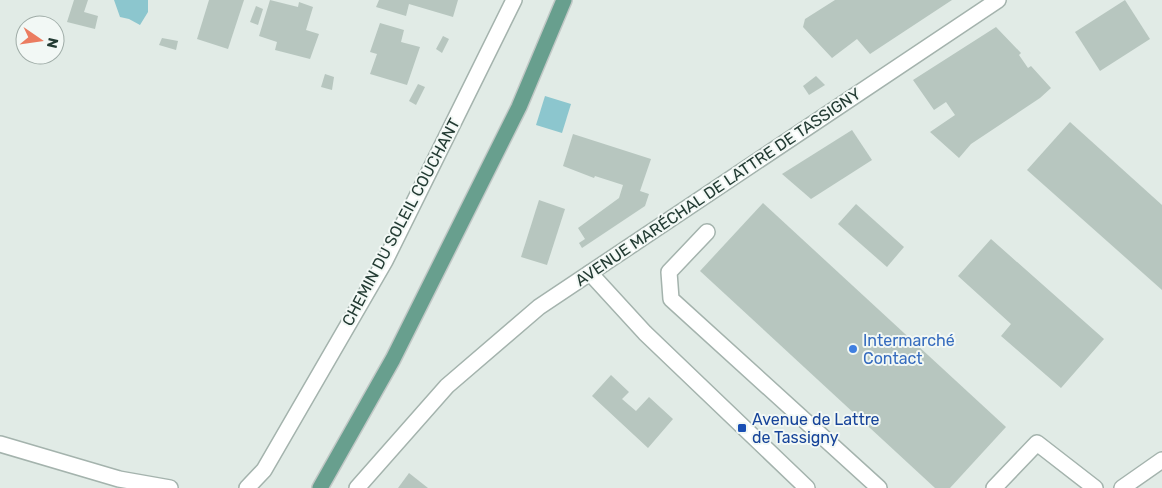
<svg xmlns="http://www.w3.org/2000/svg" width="1162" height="488" font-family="Rubik,sans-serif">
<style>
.water{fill:#8cc6ce}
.building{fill:#b7c6bf}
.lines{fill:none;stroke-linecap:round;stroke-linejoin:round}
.minor-casing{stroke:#a4b3ad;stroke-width:18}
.major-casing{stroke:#c1c8c6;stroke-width:18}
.minor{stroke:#fff;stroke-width:15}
.major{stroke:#689f8e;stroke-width:15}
.shop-dot{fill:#3f7fe0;stroke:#f2f8f5;stroke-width:2}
.transit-dot{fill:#1a4fb4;stroke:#f2f8f5;stroke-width:2}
.labels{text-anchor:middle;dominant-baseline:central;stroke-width:4;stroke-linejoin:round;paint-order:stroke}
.street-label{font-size:16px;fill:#233b33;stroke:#f2f8f5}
.shop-label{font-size:16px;fill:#366cbe;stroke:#f2f8f5;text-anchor:start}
.transit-label{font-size:16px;fill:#164399;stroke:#f2f8f5;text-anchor:start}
</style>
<rect width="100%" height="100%" fill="#e1ebe6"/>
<g class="water">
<polygon points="114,0 148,0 148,12 140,25 129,19 120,17"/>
<polygon points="545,96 571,104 562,133 536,125"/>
</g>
<g class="building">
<polygon points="74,0 88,0 84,12 98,16 95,29 67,22"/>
<polygon points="209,0 244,0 228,49 197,39"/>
<polygon points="270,0 298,7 299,2 313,7 306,30 319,34 310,59 275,50 277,42 259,36"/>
<polygon points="379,0 458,0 453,17 409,4 406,16 376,7"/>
<polygon points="835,0 952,0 870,54 857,39 832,58 803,27 805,19"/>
<polygon points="1125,0 1150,39 1100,71 1075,32"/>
<polygon points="256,6 263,9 258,25 250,22"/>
<polygon points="380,23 404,30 401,42 420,47 407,85 370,74 377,54 370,52"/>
<polygon points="996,27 1021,53 1019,55 1028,68 1031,66 1051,88 1040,98 971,144 959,158 930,132 955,115 946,102 934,110 913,80"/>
<polygon points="443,36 449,39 442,53 436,49"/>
<polygon points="162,38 178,41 176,50 159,45"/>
<polygon points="325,74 334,77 332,90 321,87"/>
<polygon points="816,76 825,85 809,95 803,86"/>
<polygon points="418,84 425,87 416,105 409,101"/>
<polygon points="1070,122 1162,205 1162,290 1027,170"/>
<polygon points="852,130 872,160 811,199 782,174"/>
<polygon points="573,134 651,159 640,191 649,194 645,206 582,248 579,243 585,239 578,228 619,198 623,185 595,176 594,178 563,166"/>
<polygon points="539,200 565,209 547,265 521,257"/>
<polygon points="763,203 1006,427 950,488 935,488 700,271"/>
<polygon points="856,204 904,247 887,267 838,224"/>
<polygon points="991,239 1104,339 1061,388 1001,336 1011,324 958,276"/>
<polygon points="611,375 629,392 622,399 636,411 649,397 673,419 648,448 592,396"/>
<polygon points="409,473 428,488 398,488"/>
</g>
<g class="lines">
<defs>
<g id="minor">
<polyline points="707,232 669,272 671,299 879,488"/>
<polyline points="590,273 645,333 807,488"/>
<polyline points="0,444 119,479 170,488"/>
<polyline points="247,488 264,470 385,261 514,0"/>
<polyline points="357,488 447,386 539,307 998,0"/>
<polyline points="994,488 1037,443 1095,488"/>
<polyline points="1122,488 1162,460"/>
</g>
<polyline id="major" points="320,488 393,359 519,107 564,0"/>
</defs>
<use href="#minor" class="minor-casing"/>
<use href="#major" class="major-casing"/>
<use href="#minor" class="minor"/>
<use href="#major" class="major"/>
</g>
<circle class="shop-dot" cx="853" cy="349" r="5"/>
<rect class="transit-dot" x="737" y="423" width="10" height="10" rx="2.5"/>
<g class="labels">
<g class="street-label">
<text transform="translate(718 187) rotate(-34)">AVENUE MARÉCHAL DE LATTRE DE TASSIGNY</text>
<text transform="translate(401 222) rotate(-62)">CHEMIN DU SOLEIL COUCHANT</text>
</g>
<g class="shop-label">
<text x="863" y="340">Intermarché<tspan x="863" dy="18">Contact</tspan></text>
</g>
<g class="transit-label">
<text x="752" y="419">Avenue de Lattre<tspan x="752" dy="18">de Tassigny</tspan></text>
</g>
</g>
<g transform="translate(40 40) rotate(103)"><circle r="24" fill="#f2f8f5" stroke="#9faca7"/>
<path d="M0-4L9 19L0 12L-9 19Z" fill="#eb7c60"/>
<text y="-8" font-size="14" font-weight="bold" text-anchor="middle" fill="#233b33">N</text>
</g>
</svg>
